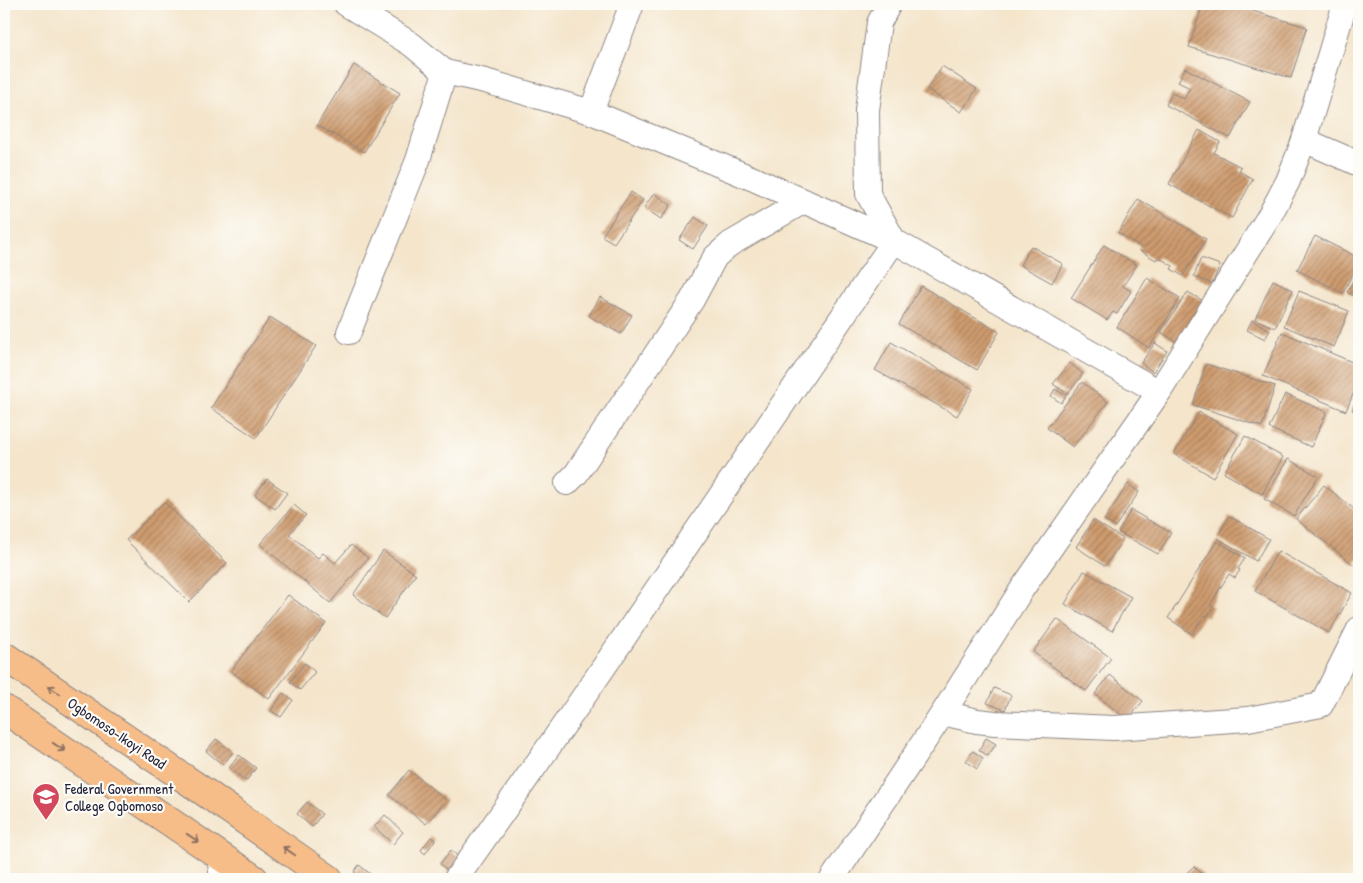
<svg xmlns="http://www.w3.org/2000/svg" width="1363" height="883" font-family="'Patrick Hand',sans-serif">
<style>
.building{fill:url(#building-hatch)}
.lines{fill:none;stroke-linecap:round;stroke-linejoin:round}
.street-casing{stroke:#8b8483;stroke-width:26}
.primary-casing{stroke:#8b8483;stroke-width:30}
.street{stroke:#fff;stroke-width:24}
.primary{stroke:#f7bd88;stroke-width:28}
.oneway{stroke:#8c7062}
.labels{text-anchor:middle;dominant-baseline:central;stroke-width:4.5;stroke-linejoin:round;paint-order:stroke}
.street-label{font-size:15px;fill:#22223b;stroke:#fdfcf7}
.poi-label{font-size:15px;fill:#22223b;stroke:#fdfcf7;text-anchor:start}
</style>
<defs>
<pattern id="building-hatch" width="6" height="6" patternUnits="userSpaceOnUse" patternTransform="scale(1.25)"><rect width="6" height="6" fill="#ce9b6e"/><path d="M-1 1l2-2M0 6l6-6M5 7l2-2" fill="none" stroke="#a77e5c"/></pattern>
</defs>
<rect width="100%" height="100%" fill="#fdfcf7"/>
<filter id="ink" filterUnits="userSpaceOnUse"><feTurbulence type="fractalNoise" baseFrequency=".02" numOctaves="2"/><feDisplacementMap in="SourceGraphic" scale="10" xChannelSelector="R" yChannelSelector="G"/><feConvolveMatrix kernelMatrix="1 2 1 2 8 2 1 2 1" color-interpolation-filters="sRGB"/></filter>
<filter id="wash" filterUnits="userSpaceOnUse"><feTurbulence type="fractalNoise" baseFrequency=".0096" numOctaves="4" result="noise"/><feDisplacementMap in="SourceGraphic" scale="20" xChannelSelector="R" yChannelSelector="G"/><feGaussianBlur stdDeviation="1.12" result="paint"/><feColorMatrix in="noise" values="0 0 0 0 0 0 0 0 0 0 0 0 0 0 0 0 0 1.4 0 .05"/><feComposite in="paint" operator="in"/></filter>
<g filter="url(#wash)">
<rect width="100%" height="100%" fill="#f4e5cb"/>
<g id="blocks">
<g class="building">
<polygon points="1203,4 1229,4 1307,27 1291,78 1189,47"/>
<polygon points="354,65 400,93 364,152 317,125"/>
<polygon points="942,66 977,89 961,112 927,89"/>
<polygon points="1185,68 1250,102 1230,138 1166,105 1172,93 1184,99 1190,88 1178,82"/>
<polygon points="1199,130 1220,142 1214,153 1241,167 1239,171 1253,179 1232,218 1169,184"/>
<polygon points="631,192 643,200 614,243 602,236"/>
<polygon points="654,193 671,205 661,219 644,208"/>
<polygon points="1138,199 1206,239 1183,276 1171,269 1173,266 1158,257 1156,260 1139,250 1141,247 1118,233"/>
<polygon points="695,217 708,226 693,249 679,240"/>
<polygon points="1315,236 1359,258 1359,261 1343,293 1297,270"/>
<polygon points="1104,245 1137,265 1123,286 1131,291 1117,314 1113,312 1107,320 1071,298"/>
<polygon points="1031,246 1063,264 1052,283 1020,265"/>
<polygon points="1201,258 1220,265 1212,284 1194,276"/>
<polygon points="1359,270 1359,298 1347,292"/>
<polygon points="1147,278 1180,298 1149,348 1117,327"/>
<polygon points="1273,280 1293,290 1275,328 1255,319"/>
<polygon points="921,286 999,332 977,370 899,324"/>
<polygon points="1299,291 1349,311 1334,347 1284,326"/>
<polygon points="1188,292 1208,304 1181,345 1161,332"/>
<polygon points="600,297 632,315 621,334 589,316"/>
<polygon points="270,317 316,346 256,438 211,408"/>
<polygon points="1252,320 1270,330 1265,339 1247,330"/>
<polygon points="1282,332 1359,365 1359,380 1346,411 1263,376"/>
<polygon points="891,342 973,389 957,416 875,370"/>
<polygon points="1155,343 1167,351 1153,372 1141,363"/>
<polygon points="1070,363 1083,374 1067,394 1053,384"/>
<polygon points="1206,364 1275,386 1262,427 1193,405"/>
<polygon points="1082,382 1108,402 1073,447 1047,428"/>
<polygon points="1055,389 1066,396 1061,403 1051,396"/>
<polygon points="1285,394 1327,412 1311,447 1269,428"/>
<polygon points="1359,396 1359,413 1352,410"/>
<polygon points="1199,412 1238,434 1213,477 1174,454"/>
<polygon points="1245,436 1283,457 1262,494 1224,473"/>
<polygon points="1288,459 1318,476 1294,516 1264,499"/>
<polygon points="267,479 287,493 275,509 255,495"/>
<polygon points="1128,484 1139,492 1115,527 1104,520"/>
<polygon points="1324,485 1359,513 1359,559 1354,565 1296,519"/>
<polygon points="164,502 227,563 189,602 126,540"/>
<polygon points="294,505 306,515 289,534 318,558 323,553 335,563 351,545 368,558 330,603 260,544"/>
<polygon points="1131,510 1171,533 1158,554 1118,532"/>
<polygon points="1229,516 1269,539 1256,561 1217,538"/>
<polygon points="1093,520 1123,539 1105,566 1076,547"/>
<polygon points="1217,541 1245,558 1238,569 1240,570 1235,578 1229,574 1210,605 1213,607 1207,617 1204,615 1192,634 1168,618"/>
<polygon points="383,551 416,574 385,618 353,595"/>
<polygon points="1278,551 1352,593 1329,633 1255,591"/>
<polygon points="1084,571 1131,597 1112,631 1065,604"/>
<polygon points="288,595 326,623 269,699 231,671"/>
<polygon points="1057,619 1111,658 1086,691 1033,652"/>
<polygon points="305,663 315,672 300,690 290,682"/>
<polygon points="1110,675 1143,701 1128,720 1095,694"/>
<polygon points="994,688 1011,695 1005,710 987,703"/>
<polygon points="283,693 293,700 281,717 271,711"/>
<polygon points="986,738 996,744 988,756 979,750"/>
<polygon points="216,739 233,752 223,765 206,751"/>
<polygon points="973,751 983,758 977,769 966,761"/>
<polygon points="239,755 256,768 246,781 229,768"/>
<polygon points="409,770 446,800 426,824 389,795"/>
<polygon points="307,802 322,814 312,827 297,814"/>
<polygon points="385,815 403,832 393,844 374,827"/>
<polygon points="431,837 435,840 425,854 421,850"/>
<polygon points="451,850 461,859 449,872 440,864"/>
<polygon points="359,865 377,879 363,879 354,872"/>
<polygon points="1194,866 1207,879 1180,879"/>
</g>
</g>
</g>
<g filter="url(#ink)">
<use href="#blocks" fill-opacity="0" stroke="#8b8483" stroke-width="1"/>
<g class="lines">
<defs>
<g id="street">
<polyline points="346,4 411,44 445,72 485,81 591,112 756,180 894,241 1159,392"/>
<polyline points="591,112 632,4"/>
<polyline points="1304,140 1359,164"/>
<polyline points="349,332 418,160 445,72"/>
<polyline points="567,483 576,474 692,300 715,257 730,244 804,201"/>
<polyline points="943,713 977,721 995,723 1114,728 1248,719 1321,705 1359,629"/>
<polyline points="219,856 222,879"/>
<polyline points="456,879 578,705 894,241 868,194 867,110 879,23 889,4"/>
<polyline points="832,879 943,713 1022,589 1159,392 1270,215 1288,181 1304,140 1345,4"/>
</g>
<g id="primary">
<polyline points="4,656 203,791 329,879"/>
<polyline points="4,709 254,879"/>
</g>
</defs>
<use href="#street" class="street-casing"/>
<use href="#primary" class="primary-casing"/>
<use href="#street" class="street"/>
<use href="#primary" class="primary"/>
</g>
<defs><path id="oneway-shaft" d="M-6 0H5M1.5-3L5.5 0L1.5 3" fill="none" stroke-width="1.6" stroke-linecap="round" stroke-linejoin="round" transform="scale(1.25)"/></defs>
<g class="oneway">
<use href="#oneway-shaft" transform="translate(54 690) rotate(-146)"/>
<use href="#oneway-shaft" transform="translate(59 747) rotate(34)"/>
<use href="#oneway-shaft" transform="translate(193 838) rotate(34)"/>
<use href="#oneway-shaft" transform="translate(289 851) rotate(-145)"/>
</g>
</g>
<defs>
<symbol id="university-pin" viewBox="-11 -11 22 30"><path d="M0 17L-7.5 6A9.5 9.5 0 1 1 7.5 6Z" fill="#d1495b" stroke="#fdfcf7"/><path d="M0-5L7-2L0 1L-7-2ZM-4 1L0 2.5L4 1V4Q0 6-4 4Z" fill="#fff"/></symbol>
</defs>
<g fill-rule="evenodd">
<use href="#university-pin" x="30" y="781" width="32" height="43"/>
</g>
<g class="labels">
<g class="street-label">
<text transform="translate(117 733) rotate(34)">Ogbomoso-Ikoyi Road</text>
</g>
<g class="poi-label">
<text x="65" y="788">Federal Government<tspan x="65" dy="17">College Ogbomoso</tspan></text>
</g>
</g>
<rect width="1363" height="883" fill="none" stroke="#fdfcf7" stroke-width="20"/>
</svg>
